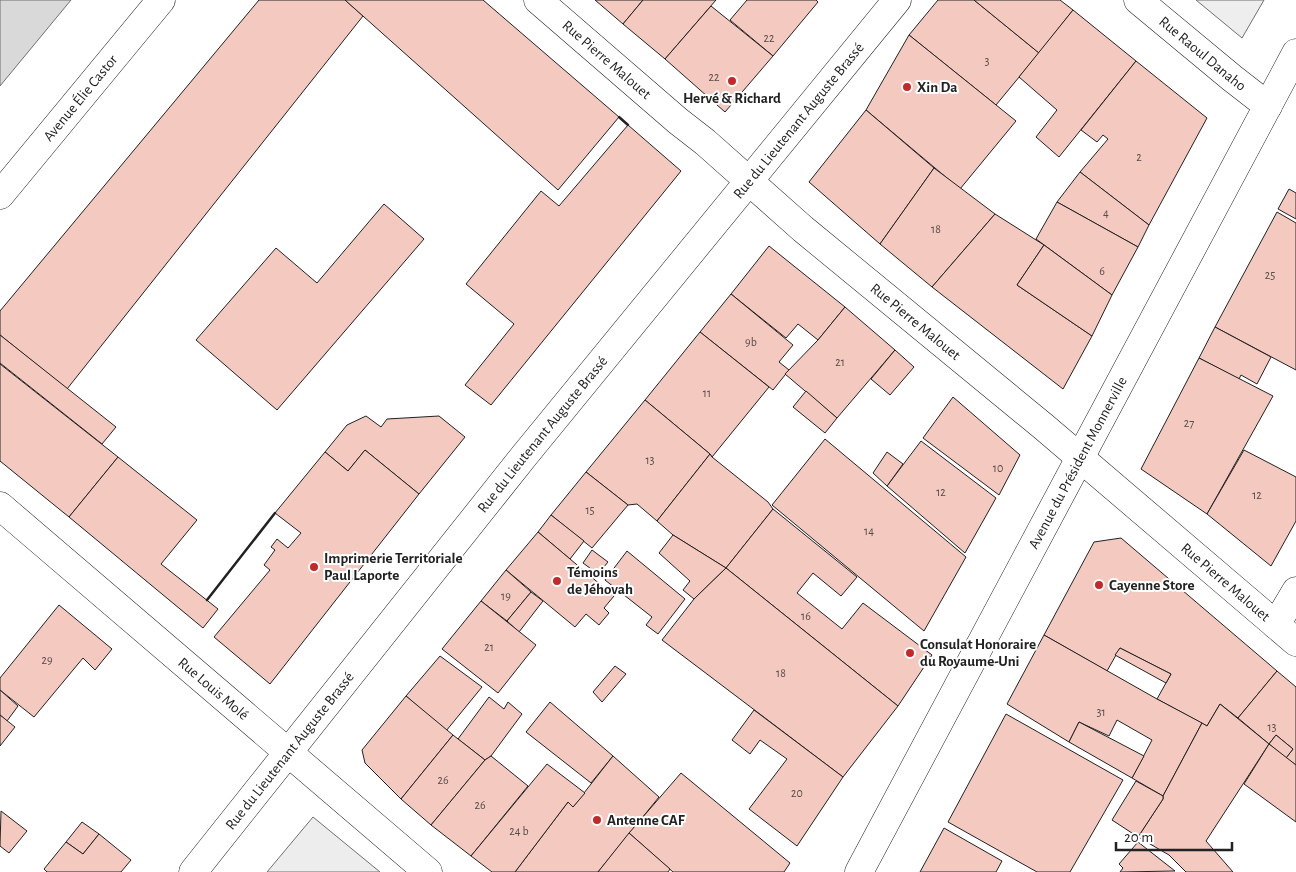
<svg xmlns="http://www.w3.org/2000/svg" width="1296" height="872" font-family="'Alegreya Sans',sans-serif">
<style>
.green{fill:#eee;stroke:#6f6f6f}
.parking{fill:#ededed;stroke:#6f6f6f}
.water{fill:#d9d9d9;stroke:#6f6f6f}
.building{fill:#f3c9c0;stroke:#222}
.lines{fill:none;stroke-linecap:round;stroke-linejoin:round}
.minor-casing{stroke:#222;stroke-width:29}
.tertiary-casing{stroke:#222;stroke-width:29}
.minor{stroke:#fff;stroke-width:28}
.tertiary{stroke:#fff;stroke-width:28}
.wall{stroke:#222;stroke-width:2.5}
.poi-dot{fill:#c62828;stroke:#fff;stroke-width:2}
.labels{text-anchor:middle;dominant-baseline:central;stroke-width:4;stroke-linejoin:round;paint-order:stroke}
.number-label{font-size:12px;fill:#564c4a}
.street-label{font-size:15px;fill:#222;stroke:#fff}
.poi-label{font-size:15px;font-weight:bold;fill:#222;stroke:#fff;text-anchor:start}
</style>
<rect width="100%" height="100%" fill="#fff"/>
<polygon class="green" points="1196,0 1264,0 1242,38"/>
<polygon class="parking" points="313,817 380,872 267,872"/>
<polygon class="water" points="0,0 71,0 0,86"/>
<g class="building">
<polygon points="259,0 345,0 363,16 67,389 0,335 0,311"/>
<polygon points="345,0 483,0 619,117 558,190"/>
<polygon points="595,0 643,0 623,24"/>
<polygon points="643,0 716,0 665,59 623,24"/>
<polygon points="747,0 816,0 818,2 773,56 730,20"/>
<polygon points="938,0 974,0 1039,53 996,105 909,35"/>
<polygon points="974,0 1060,0 1073,10 1039,53"/>
<polygon points="711,6 773,56 725,112 665,59"/>
<polygon points="1073,10 1136,61 1059,157 1036,137 1057,110 1019,77"/>
<polygon points="909,35 1016,121 960,189 866,110"/>
<polygon points="1136,61 1207,118 1149,225 1080,172 1108,139 1103,135 1097,142 1081,130"/>
<polygon points="866,110 934,168 880,244 809,182"/>
<polygon points="628,125 681,171 491,405 465,385 514,324 466,284 541,191 559,206"/>
<polygon points="934,168 995,214 932,287 880,244"/>
<polygon points="1080,172 1149,225 1138,247 1057,202"/>
<polygon points="1289,189 1296,193 1296,219 1278,209"/>
<polygon points="1057,202 1138,247 1112,295 1036,239"/>
<polygon points="384,204 424,239 277,410 196,340 276,248 317,283"/>
<polygon points="1277,212 1296,223 1296,370 1215,327"/>
<polygon points="995,214 1044,245 1017,285 1092,336 1063,389 932,287"/>
<polygon points="1044,245 1112,295 1092,336 1017,285"/>
<polygon points="769,246 845,307 818,340 798,324 786,338 731,294"/>
<polygon points="731,294 793,345 779,362 789,370 773,390 700,332"/>
<polygon points="845,307 895,350 837,418 785,374 818,340"/>
<polygon points="1215,327 1271,357 1257,384 1241,375 1239,379 1199,358"/>
<polygon points="700,332 769,387 712,457 710,454 645,400"/>
<polygon points="0,335 116,427 102,444 0,363"/>
<polygon points="895,350 914,367 890,395 871,379"/>
<polygon points="1199,358 1273,396 1207,514 1141,469"/>
<polygon points="0,364 118,457 69,517 0,461"/>
<polygon points="806,391 837,418 825,433 793,407"/>
<polygon points="953,397 1020,455 999,495 923,438"/>
<polygon points="645,400 710,454 657,521 637,504 628,505 586,472"/>
<polygon points="366,416 381,427 387,419 439,416 465,437 419,494 365,450 348,471 325,452 347,425"/>
<polygon points="825,439 966,557 924,631 772,505"/>
<polygon points="921,441 996,498 965,553 887,486"/>
<polygon points="365,450 419,494 270,684 214,637 270,570 264,565 275,550 271,547 277,539 288,548 301,533 275,513 325,452 348,471"/>
<polygon points="1244,450 1296,477 1296,521 1271,566 1207,514"/>
<polygon points="887,452 903,464 887,486 873,473"/>
<polygon points="710,454 712,457 768,502 773,509 726,568 673,535 657,521"/>
<polygon points="118,457 197,520 161,564 218,609 203,628 69,517"/>
<polygon points="586,472 628,505 592,548 551,515"/>
<polygon points="773,509 857,577 841,596 813,573 797,593 842,629 863,603 932,655 898,706 726,568"/>
<polygon points="551,515 584,541 570,559 538,532"/>
<polygon points="538,532 614,596 604,608 609,613 599,625 586,614 575,627 506,570"/>
<polygon points="673,535 726,568 694,599 683,590 690,581 659,553"/>
<polygon points="1121,538 1277,671 1238,718 1220,704 1207,726 1157,699 1171,674 1120,648 1107,671 1044,635 1094,542"/>
<polygon points="592,550 608,562 598,574 583,563"/>
<polygon points="627,551 685,599 658,634 646,625 652,617 605,580"/>
<polygon points="726,568 898,706 843,777 662,640 694,599"/>
<polygon points="506,570 531,592 507,621 481,601"/>
<polygon points="531,592 543,601 519,632 507,621"/>
<polygon points="481,601 536,645 498,693 442,649"/>
<polygon points="59,605 112,649 95,670 83,658 34,717 0,690 0,678"/>
<polygon points="1044,635 1157,699 1202,723 1163,796 1132,778 1152,740 1117,720 1109,736 1079,722 1069,742 1007,704"/>
<polygon points="1120,648 1171,674 1166,683 1115,655"/>
<polygon points="440,656 482,687 446,731 406,696"/>
<polygon points="615,666 626,674 602,702 593,692"/>
<polygon points="1277,671 1296,687 1296,765 1286,758 1293,749 1276,735 1269,744 1238,718"/>
<polygon points="0,690 18,706 7,721 0,715"/>
<polygon points="406,696 453,735 401,799 365,763 362,750"/>
<polygon points="489,697 504,709 508,702 522,714 491,756 485,760 458,739"/>
<polygon points="550,702 613,756 591,783 526,732"/>
<polygon points="1220,704 1269,744 1206,841 1233,872 1186,872 1169,855 1138,837 1163,799 1163,796 1202,723 1207,726"/>
<polygon points="754,710 843,777 797,846 749,809 787,759 760,740 750,754 732,740"/>
<polygon points="1006,714 1123,780 1070,872 1037,872 948,822"/>
<polygon points="0,715 15,727 0,746"/>
<polygon points="1079,722 1144,756 1132,778 1069,742"/>
<polygon points="453,735 485,760 431,825 401,799"/>
<polygon points="1276,735 1293,749 1286,758 1269,744"/>
<polygon points="1269,744 1296,765 1296,822 1244,784"/>
<polygon points="491,756 528,786 471,856 431,825 485,760"/>
<polygon points="613,756 659,797 598,872 515,872 568,802 573,807"/>
<polygon points="547,764 585,793 573,807 568,802 515,872 492,872 471,856"/>
<polygon points="681,773 790,863 784,872 673,872 629,833"/>
<polygon points="1136,781 1163,796 1163,799 1138,837 1112,820"/>
<polygon points="1,811 27,831 9,853 0,846"/>
<polygon points="82,822 99,834 83,854 66,842"/>
<polygon points="944,828 1002,861 996,872 920,872"/>
<polygon points="629,833 670,869 668,872 598,872"/>
<polygon points="99,834 131,860 121,872 47,872 44,869 66,842 83,854"/>
<polygon points="1138,842 1175,871 1120,872 1123,868 1119,864"/>
</g>
<g class="lines">
<defs>
<g id="minor">
<path id="s1" d="M1138,0L1232,78L1268,106"/>
<path id="s2" d="M0,506L428,872"/>
<polyline points="1276,625 1296,591"/>
<path id="s3" d="M193,872L524,456L897,0"/>
<path id="s4" d="M859,872L1296,53"/>
</g>
<g id="tertiary">
<path id="s5" d="M538,0L678,121L705,142L803,229L1044,427L1296,642"/>
<path id="s6" d="M0,195L161,0"/>
</g>
</defs>
<use href="#minor" class="minor-casing"/>
<use href="#tertiary" class="tertiary-casing"/>
<use href="#minor" class="minor"/>
<use href="#tertiary" class="tertiary"/>
<g class="wall">
<polyline points="619,117 628,125"/>
<polyline points="207,600 275,513"/>
</g>
</g>
<g class="poi-dot">
<circle cx="732" cy="81" r="5"/>
<circle cx="907" cy="87" r="5"/>
<circle cx="314" cy="567" r="5"/>
<circle cx="557" cy="581" r="5"/>
<circle cx="1099" cy="585" r="5"/>
<circle cx="910" cy="653" r="5"/>
<circle cx="597" cy="820" r="5"/>
</g>
<g class="labels">
<g class="number-label">
<text x="769" y="38">22</text>
<text x="987" y="61">3</text>
<text x="714" y="77">22</text>
<text x="1139" y="157">2</text>
<text x="1106" y="213">4</text>
<text x="936" y="229">18</text>
<text x="1102" y="271">6</text>
<text x="1270" y="275">25</text>
<text x="751" y="342">9b</text>
<text x="840" y="362">21</text>
<text x="707" y="393">11</text>
<text x="1189" y="423">27</text>
<text x="650" y="460">13</text>
<text x="998" y="468">10</text>
<text x="941" y="492">12</text>
<text x="1257" y="495">12</text>
<text x="590" y="510">15</text>
<text x="869" y="531">14</text>
<text x="506" y="596">19</text>
<text x="806" y="616">16</text>
<text x="489" y="647">21</text>
<text x="47" y="660">29</text>
<text x="781" y="673">18</text>
<text x="1101" y="712">31</text>
<text x="1272" y="727">13</text>
<text x="443" y="780">26</text>
<text x="797" y="793">20</text>
<text x="480" y="805">26</text>
<text x="519" y="831">24 b</text>
</g>
<g class="street-label">
<text stroke="none"><textPath href="#s1" startOffset="84">Rue Raoul Danaho</textPath></text>
<text stroke="none"><textPath href="#s5" startOffset="91">Rue Pierre Malouet</textPath></text>
<text stroke="none"><textPath href="#s6" startOffset="126">Avenue Élie Castor</textPath></text>
<text stroke="none"><textPath href="#s3" startOffset="965">Rue du Lieutenant Auguste Brassé</textPath></text>
<text stroke="none"><textPath href="#s5" startOffset="496">Rue Pierre Malouet</textPath></text>
<text stroke="none"><textPath href="#s3" startOffset="560">Rue du Lieutenant Auguste Brassé</textPath></text>
<text stroke="none"><textPath href="#s4" startOffset="464">Avenue du Président Monnerville</textPath></text>
<text stroke="none"><textPath href="#s5" startOffset="901">Rue Pierre Malouet</textPath></text>
<text stroke="none"><textPath href="#s2" startOffset="281">Rue Louis Molé</textPath></text>
<text stroke="none"><textPath href="#s3" startOffset="155">Rue du Lieutenant Auguste Brassé</textPath></text>
</g>
<g class="poi-label">
<text x="917" y="87">Xin Da</text>
<text x="732" y="98" text-anchor="middle">Hervé &amp; Richard</text>
<text x="324" y="558">Imprimerie Territoriale<tspan x="324" dy="17">Paul Laporte</tspan></text>
<text x="567" y="572">Témoins<tspan x="567" dy="17">de Jéhovah</tspan></text>
<text x="1109" y="585">Cayenne Store</text>
<text x="920" y="644">Consulat Honoraire<tspan x="920" dy="17">du Royaume-Uni</tspan></text>
<text x="607" y="820">Antenne CAF</text>
</g>
</g>
<path d="M1116 842v8h116v-8" fill="none" stroke="#222222" stroke-width="2.5"/>
<text x="1124" y="842" font-size="15" fill="#222222" stroke="#ffffff" stroke-width="4" paint-order="stroke">20 m</text>
</svg>
